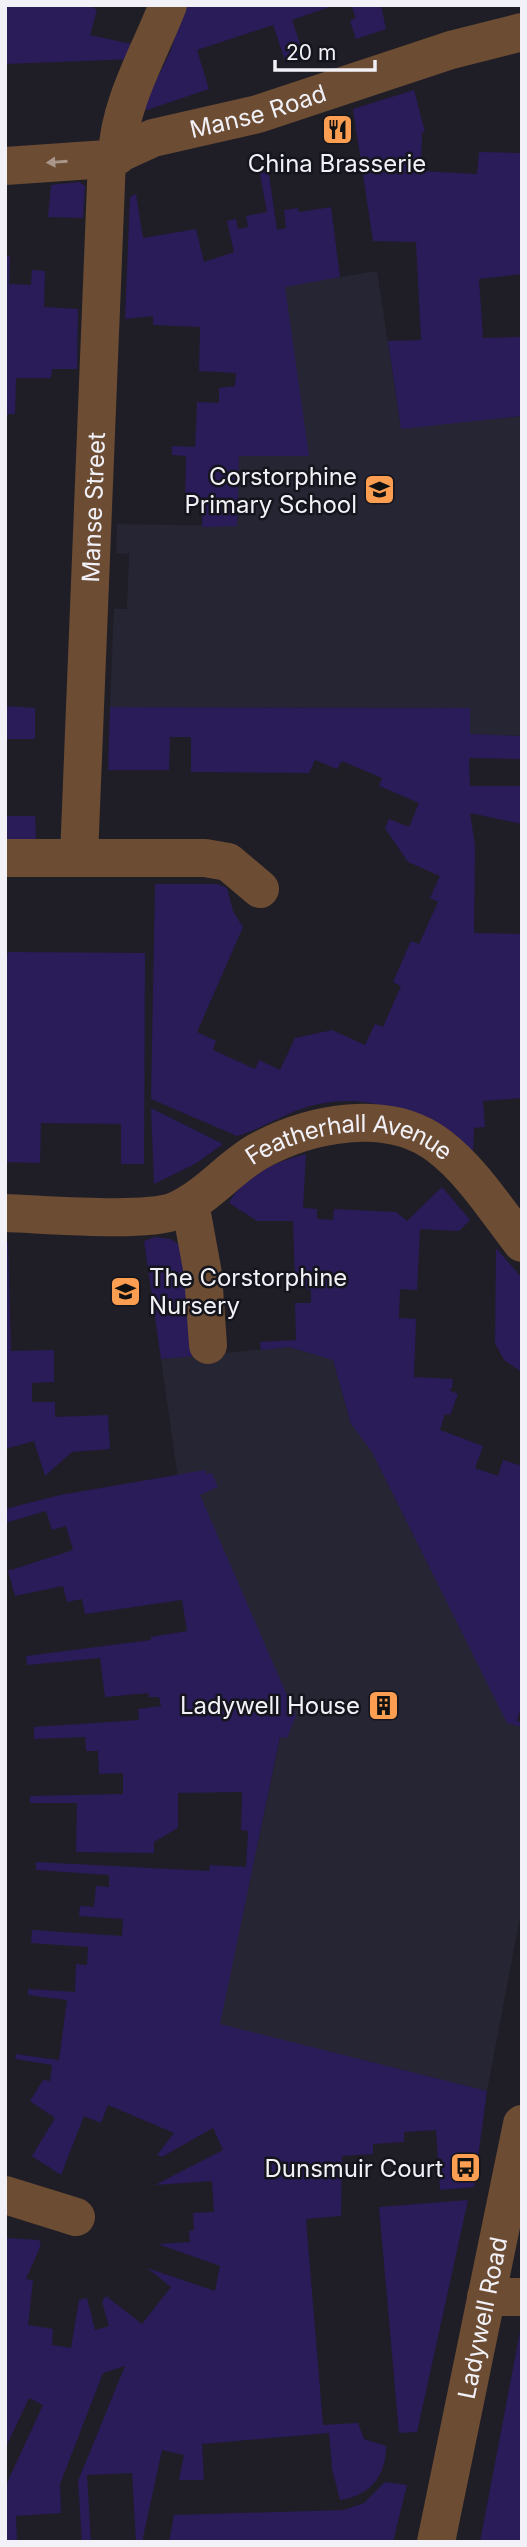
<svg xmlns="http://www.w3.org/2000/svg" width="527" height="2547" font-family="Inter,sans-serif">
<style>
.built{fill:#262533}
.green{fill:#2a1b59}
.lines{fill:none;stroke-linecap:round;stroke-linejoin:round}
.minor{stroke:#6c4c33;stroke-width:38}
.oneway{fill:#a8968b}
.labels{text-anchor:middle;dominant-baseline:central;stroke-width:5;stroke-linejoin:round;paint-order:stroke}
.street-label{font-size:24px;fill:#f2f1f7;stroke:#15151d}
.poi-label{font-size:24px;fill:#f2f1f7;stroke:#15151d;text-anchor:end}
</style>
<rect width="100%" height="100%" fill="#1f1e26"/>
<g class="built">
<polygon points="377,271 401,428 522,416 522,736 470,734 470,708 110,707 114,609 127,609 129,554 116,553 117,524 237,526 239,456 285,286"/>
<polygon points="289,1347 333,1360 351,1424 372,1452 507,1722 522,1727 522,1906 487,2091 219,2024 283,1725 178,1478 161,1359"/>
</g>
<g class="green">
<polygon points="5,5 90,5 97,10 90,35 141,46 134,59 5,64"/>
<polygon points="185,5 335,5 292,20 304,56 286,63 273,25 197,50 209,89 141,112 171,50"/>
<polygon points="351,5 381,5 386,29 356,39 350,21 356,18"/>
<polygon points="414,90 425,132 422,132 421,171 477,174 479,152 522,153 522,274 479,279 483,338 522,337 522,416 401,429 388,341 421,340 416,242 373,241 353,109"/>
<polygon points="268,168 277,230 286,228 284,210 298,208 299,212 331,207 340,277 285,287 309,456 239,456 237,526 202,527 203,503 185,502 186,456 172,455 172,446 195,447 197,402 219,403 219,388 235,386 236,373 199,371 200,327 153,325 153,316 125,319 130,197 136,194 143,238 196,229 204,262 234,252 227,221 236,219 238,229 248,227 246,216 267,212 259,169"/>
<polygon points="79,182 85,186 83,218 48,217 51,185"/>
<polygon points="5,256 10,256 9,284 31,285 32,270 45,271 44,307 78,309 77,369 52,369 51,378 16,378 15,414 8,414 5,420"/>
<polygon points="5,706 35,708 35,739 5,739"/>
<path d="M110,707L470,708V734L522,736V759L469,758L470,786H522V824L470,813L475,845L474,933L522,934V1098L483,1101L485,1127L474,1128L473,1154C417,1120 378,1087 307,1107C283,1114 262,1129 237,1136L151,1099L155,884H217L227,888L233,911L243,927L197,1032L216,1041L213,1050L255,1069L259,1060L280,1070L295,1038L332,1030L365,1045L375,1024L383,1027L401,986L393,982L411,941L419,944L438,902L430,898L440,876L408,862L385,828L389,819L409,827L419,803L379,786L382,778L342,761L337,769L315,760L309,773L191,772V737H170L169,770H108Z"/>
<polygon points="5,816 35,816 36,840 5,840"/>
<polygon points="8,952 145,953 144,1164 121,1164 121,1124 41,1123 40,1163 5,1162 5,962"/>
<polygon points="151,1108 223,1144 195,1164 154,1184"/>
<path d="M306,1154L303,1208L317,1209V1219L333,1220L334,1209L396,1212L407,1221L442,1187L470,1220L459,1231L420,1229L417,1290L400,1289L399,1318L416,1319L414,1377L453,1379L452,1388L449,1390L458,1394L450,1415L445,1414L440,1430L483,1446L475,1468L498,1476L503,1460L522,1466V1703L517,1721L522,1722V1727L507,1723L372,1452L351,1424L333,1360L289,1347L261,1350L260,1342L296,1340L295,1303H311V1291L295,1280L293,1221H257L229,1203C245,1174 275,1162 306,1154Z"/>
<polygon points="155,1237 170,1239 180,1245 195,1356 161,1359 144,1241"/>
<polygon points="5,1242 8,1242 11,1351 54,1350 54,1382 32,1383 32,1402 55,1402 55,1417 108,1415 110,1449 72,1452 45,1476 34,1441 5,1449"/>
<polygon points="496,1248 522,1278 522,1372 504,1360 495,1343"/>
<path d="M205,1470L206,1474L212,1473L218,1487L200,1495L296,1716L287,1738L280,1737L220,2024L487,2091L474,2187L440,2190L436,2130L404,2132V2142L373,2144V2154L342,2156L341,2216L306,2219L323,2425L358,2423L364,2439L386,2446C386,2476 370,2496 340,2500L332,2469L329,2433L202,2444L204,2480H179L184,2455L162,2450L142,2542H136L132,2473L87,2475L91,2542H82L78,2481L125,2366L103,2373L60,2484L61,2513L16,2516L17,2542H7L6,2485L43,2405L29,2398L5,2449V2238L39,2240L41,2245L26,2279L33,2280L28,2325L53,2329L52,2345L71,2348L79,2300L87,2298L95,2330L109,2326L102,2302L106,2296L142,2324L171,2287L147,2268L215,2291L220,2266L158,2244L190,2242L189,2231L194,2230L193,2213L214,2212L212,2181L155,2185L223,2150L213,2128L162,2157L157,2155L174,2133L108,2105L101,2123L84,2116L61,2175L32,2156L55,2118L30,2101L43,2080L50,2081L52,2065L15,2059L16,2054L59,2060L67,2000L28,1995V1989L75,1992L76,1964L87,1965L88,1947L31,1943L32,1930L122,1936L123,1919L79,1916L80,1906L94,1907L96,1886L109,1887V1875L36,1870V1862L209,1871L210,1865L246,1867L248,1831L241,1830L242,1792L178,1793V1828L154,1842V1853L76,1852L77,1803H30V1796L123,1794V1773L99,1774L98,1751H86L85,1737L34,1739V1727L139,1720L138,1709L161,1706L159,1697H149L148,1693L105,1697L100,1658L27,1665L26,1656L151,1640V1637L187,1631L182,1600L85,1614L82,1599L67,1602L63,1586L15,1596L8,1571L73,1550L66,1526L52,1530L46,1511L5,1523V1509L60,1495Z"/>
<polygon points="468,2200 417,2432 399,2433 379,2207"/>
<polygon points="522,2321 522,2542 480,2542"/>
<polygon points="385,2482 407,2485 393,2542 169,2542 174,2515 344,2510 364,2503"/>
</g>
<g class="lines">
<g class="minor">
<path d="M117,156C119,103 149,54 168,5"/>
<path id="s1" d="M5,166L107,159L153,138L258,114L451,50L522,32"/>
<path id="s2" d="M79,857L107,159"/>
<polyline points="5,858 205,858 228,862 260,889"/>
<polyline points="190,1203 203,1274 208,1345"/>
<path id="s3" d="M5,1213C42,1214 145,1223 175,1211C206,1198 228,1169 257,1152C309,1123 388,1107 439,1146C472,1171 497,1211 522,1243"/>
<polyline points="5,2195 76,2217"/>
<polyline points="486,2297 522,2297"/>
<path id="s4" d="M436,2542L522,2124"/>
</g>
</g>
<defs><path id="oneway-solid" d="M-6-.8H1V-3.2L6.5 0L1 3.2V.8H-6Z" transform="scale(1.75)"/></defs>
<use class="oneway" href="#oneway-solid" transform="translate(57 162) rotate(176)"/>
<defs>
<symbol id="restaurant-square" viewBox="-11 -11 22 22"><rect x="-9" y="-9" width="18" height="18" rx="4" fill="#fb9e51" stroke="#15151d"/><path d="M-5-6h1v4h1v-4h1v4h1v-4h1v5L-1.5 .5V6h-2V.5L-5-1ZM5-6V6H3V1.5H1.5Q1.5-4 5-6Z" fill="#111"/></symbol>
<symbol id="school-square" viewBox="-11 -11 22 22"><rect x="-9" y="-9" width="18" height="18" rx="4" fill="#fb9e51" stroke="#15151d"/><path d="M0-5L7-2L0 1L-7-2ZM-4 1L0 2.5L4 1V4Q0 6-4 4Z" fill="#111"/></symbol>
<symbol id="building-square" viewBox="-11 -11 22 22"><rect x="-9" y="-9" width="18" height="18" rx="4" fill="#fb9e51" stroke="#15151d"/><path d="M-4-6H4V6H1V3H-1V6H-4ZM-2.5-4.3h1.7v1.8h-1.7ZM.8-4.3h1.7v1.8H.8ZM-2.5-1h1.7V.8h-1.7ZM.8-1h1.7V.8H.8Z" fill="#111"/></symbol>
<symbol id="bus-square" viewBox="-11 -11 22 22"><rect x="-9" y="-9" width="18" height="18" rx="4" fill="#fb9e51" stroke="#15151d"/><path d="M-5-6H5V4H4V6H2V4H-2V6H-4V4H-5ZM-3.5-4V0h7V-4ZM-3.5 1.2v1.5H-2V1.2ZM2 1.2v1.5H3.5V1.2Z" fill="#111"/></symbol>
</defs>
<g fill-rule="evenodd">
<use href="#restaurant-square" x="320" y="112" width="35" height="35"/>
<use href="#school-square" x="362" y="472" width="35" height="35"/>
<use href="#school-square" x="108" y="1274" width="35" height="35"/>
<use href="#building-square" x="366" y="1688" width="35" height="35"/>
<use href="#bus-square" x="448" y="2150" width="35" height="35"/>
</g>
<g class="labels">
<g class="street-label">
<text stroke="none"><textPath href="#s1" startOffset="261">Manse Road</textPath></text>
<text stroke="none"><textPath href="#s2" startOffset="350">Manse Street</textPath></text>
<text stroke="none"><textPath href="#s3" startOffset="369">Featherhall Avenue</textPath></text>
<text stroke="none"><textPath href="#s4" startOffset="229">Ladywell Road</textPath></text>
</g>
<g class="poi-label">
<text x="337" y="163" text-anchor="middle">China Brasserie</text>
<text x="357" y="476">Corstorphine<tspan x="357" dy="28">Primary School</tspan></text>
<text x="149" y="1277" text-anchor="start">The Corstorphine<tspan x="149" dy="28">Nursery</tspan></text>
<text x="360" y="1705">Ladywell House</text>
<text x="443" y="2168">Dunsmuir Court</text>
</g>
</g>
<rect width="527" height="2547" fill="none" stroke="#f2f1f7" stroke-width="14"/>
<path d="M275 60v10h100v-10" fill="none" stroke="#f2f1f7" stroke-width="3.5"/>
<text x="286" y="60" font-size="21" fill="#f2f1f7" stroke="#15151d" stroke-width="5" paint-order="stroke">20 m</text>
</svg>
